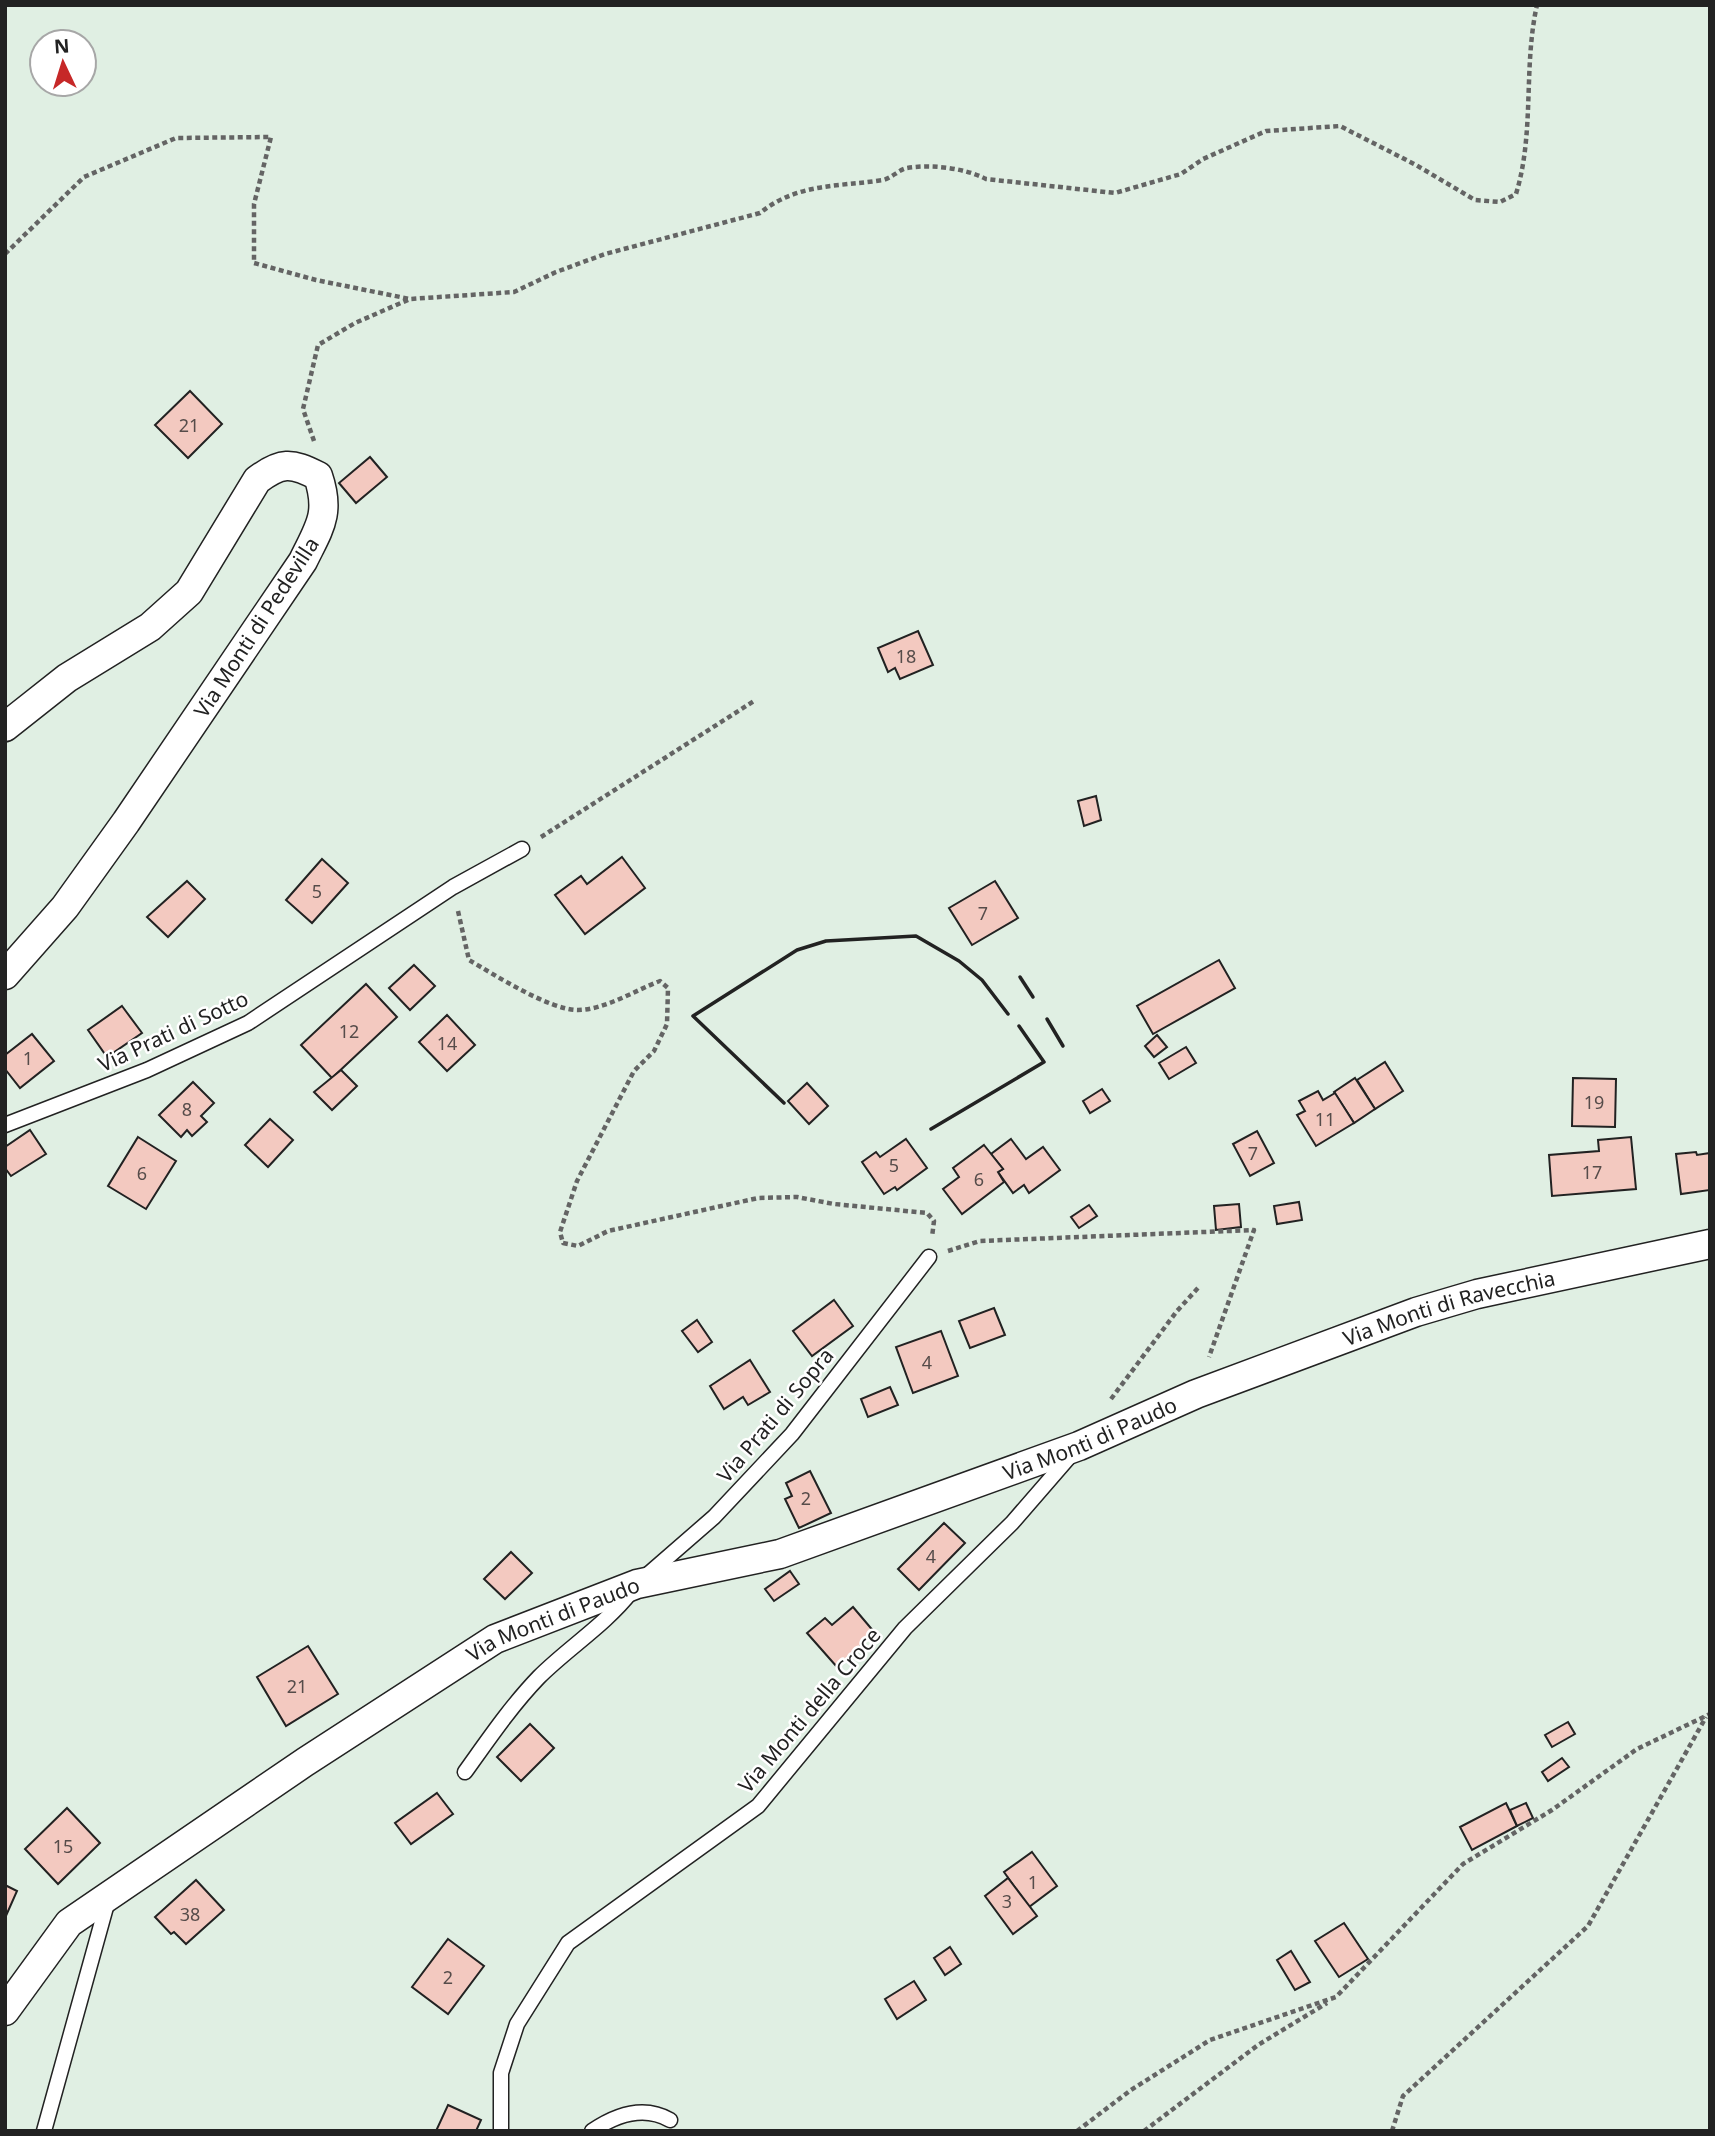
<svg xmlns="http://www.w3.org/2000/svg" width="1715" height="2136" font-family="'Noto Sans',sans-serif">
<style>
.green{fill:#e0efe3;stroke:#6f6f6f;stroke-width:2;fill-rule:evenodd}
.building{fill:#f3c9c0;stroke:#222;stroke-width:2}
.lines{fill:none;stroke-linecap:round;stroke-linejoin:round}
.lane-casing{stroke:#222;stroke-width:17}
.street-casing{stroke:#222;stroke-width:31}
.path{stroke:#646464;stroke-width:4.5;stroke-dasharray:5 3.5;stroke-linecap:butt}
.lane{stroke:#fff;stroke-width:14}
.street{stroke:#fff;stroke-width:28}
.wall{stroke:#222;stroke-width:3.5}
.labels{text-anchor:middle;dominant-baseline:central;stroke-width:5;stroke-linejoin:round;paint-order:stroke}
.number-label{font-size:18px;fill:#564c4a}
.street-label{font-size:21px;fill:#222;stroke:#fff}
</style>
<rect width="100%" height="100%" fill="#fff"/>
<path class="green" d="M5,5H1710V2131H5ZM42,42H84V84H42Z"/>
<g class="building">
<polygon points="190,391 222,424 188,458 155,425"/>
<polygon points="370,457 387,477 356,503 339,483"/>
<polygon points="918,631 933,665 900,679 895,668 888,672 878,648"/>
<polygon points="1096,796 1101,820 1084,826 1078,801"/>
<polygon points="622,857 645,888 585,934 555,895 581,876 587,884"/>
<polygon points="322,859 348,883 312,923 286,900"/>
<polygon points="187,881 205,899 168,937 147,917"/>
<polygon points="995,881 1018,918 972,945 949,908"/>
<polygon points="1219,960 1235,988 1153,1034 1137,1006"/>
<polygon points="414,965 435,986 410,1010 389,988"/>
<polygon points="366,984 397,1017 332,1078 301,1045"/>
<polygon points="122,1006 142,1033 107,1057 88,1030"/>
<polygon points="447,1015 475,1045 447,1071 419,1042"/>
<polygon points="32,1034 54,1061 20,1088 5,1069 5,1055"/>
<polygon points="1157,1035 1167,1047 1154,1057 1145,1046"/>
<polygon points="1186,1047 1196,1063 1169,1079 1159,1063"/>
<polygon points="1385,1062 1403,1091 1375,1109 1357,1080"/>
<polygon points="341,1070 357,1086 332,1110 314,1092"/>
<polygon points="1355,1078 1375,1109 1354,1123 1334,1092"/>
<polygon points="1573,1078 1616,1079 1615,1127 1572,1126"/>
<polygon points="193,1082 214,1103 201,1116 207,1122 192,1136 187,1130 181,1137 159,1115"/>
<polygon points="807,1083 828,1106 809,1124 788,1101"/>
<polygon points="1102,1089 1110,1101 1090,1113 1083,1101"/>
<polygon points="1318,1091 1323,1100 1335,1093 1354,1123 1316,1146 1297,1115 1305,1111 1299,1101"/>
<polygon points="270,1119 293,1140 268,1167 245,1145"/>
<polygon points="30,1130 46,1154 11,1176 5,1168 5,1147"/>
<polygon points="1257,1131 1274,1163 1250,1176 1233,1144"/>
<polygon points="138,1137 176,1161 146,1209 108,1186"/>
<polygon points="1631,1137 1636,1189 1552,1196 1549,1155 1599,1151 1598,1140"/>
<polygon points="906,1139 927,1168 897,1190 895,1187 884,1194 862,1162 876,1152 880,1157"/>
<polygon points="1011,1139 1026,1159 1043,1147 1060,1170 1029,1193 1024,1185 1013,1193 998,1172 1003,1169 991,1154"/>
<polygon points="984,1145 1003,1169 998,1172 1004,1182 962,1214 943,1189 959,1177 953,1168"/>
<polygon points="1696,1152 1697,1155 1710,1153 1710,1190 1681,1194 1676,1154"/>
<polygon points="1299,1202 1302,1220 1277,1224 1274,1206"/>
<polygon points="1239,1204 1241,1227 1216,1230 1214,1206"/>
<polygon points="1089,1205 1097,1216 1079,1228 1071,1217"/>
<polygon points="834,1300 853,1326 812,1356 793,1331"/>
<polygon points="994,1308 1005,1335 970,1348 959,1321"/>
<polygon points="697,1320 712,1342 698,1352 682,1331"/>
<polygon points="941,1331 958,1376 913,1393 896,1347"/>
<polygon points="750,1360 770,1392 748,1405 743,1397 724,1409 710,1386"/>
<polygon points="890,1387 898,1405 868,1417 861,1399"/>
<polygon points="810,1471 831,1513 799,1528 785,1499 792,1496 786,1483"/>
<polygon points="944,1523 965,1543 919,1590 898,1569"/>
<polygon points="511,1552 532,1573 505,1599 484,1579"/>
<polygon points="790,1571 799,1584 774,1601 765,1589"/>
<polygon points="853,1607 875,1633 837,1667 807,1633 825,1618 832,1625"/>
<polygon points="308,1646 338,1694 286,1726 257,1677"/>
<polygon points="1568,1722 1575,1734 1552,1747 1545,1735"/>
<polygon points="530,1724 554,1748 521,1781 497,1757"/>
<polygon points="1562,1758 1569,1767 1548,1781 1542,1772"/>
<polygon points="437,1793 453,1814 411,1844 395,1823"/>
<polygon points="1506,1803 1517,1826 1472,1850 1460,1827"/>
<polygon points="1526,1803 1533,1818 1517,1826 1510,1810"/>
<polygon points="67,1808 100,1843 58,1884 25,1849"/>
<polygon points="1032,1852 1057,1886 1029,1907 1004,1872"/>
<polygon points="1008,1878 1037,1916 1013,1934 985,1896"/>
<polygon points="196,1880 224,1910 186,1944 174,1932 171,1934 155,1917"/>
<polygon points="5,1885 17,1891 5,1918"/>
<polygon points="1344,1923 1368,1959 1339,1977 1315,1941"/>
<polygon points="448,1939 484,1966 448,2014 412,1987"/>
<polygon points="950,1947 961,1964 945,1975 934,1958"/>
<polygon points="1291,1951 1310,1982 1295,1990 1277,1960"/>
<polygon points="914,1981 926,2000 897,2019 885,1999"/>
<polygon points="448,2105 481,2120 476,2131 436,2131"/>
</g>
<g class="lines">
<defs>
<g id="lane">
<polyline points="5,1125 147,1070 248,1023 453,887 522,849"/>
<polyline points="645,1577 714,1517 792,1434 929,1257"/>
<path d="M465,1772C488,1740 511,1706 539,1677C568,1648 605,1625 631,1592"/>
<polyline points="44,2131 108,1900"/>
<polyline points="501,2131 501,2073 517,2024 568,1943 758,1806 905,1628 1012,1523 1071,1455"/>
<path d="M592,2131C617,2114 644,2105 670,2120"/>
</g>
<g id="street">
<path d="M5,727L67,678L150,627L189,592L257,480C281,462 291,462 318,476C331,514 319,528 303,561L126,822L65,907L5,975"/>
<path id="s1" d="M5,2011L69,1923L305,1762L495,1639L637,1584L780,1554L1079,1446L1196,1394L1416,1312L1477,1294L1710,1244"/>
</g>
</defs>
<use href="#lane" class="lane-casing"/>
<use href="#street" class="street-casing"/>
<g class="path">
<polyline points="5,254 84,177 176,138 271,137 254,204 254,263 316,280 410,299"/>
<path d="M314,441L303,409L318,345L355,323L410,299L514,292L556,272L605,254L760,213C797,183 837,187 883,180C892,178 898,170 907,168C931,164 965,168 986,179L1115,193L1181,174L1203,159L1266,131L1340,126L1416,165L1475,200L1500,202L1516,194C1535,132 1523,67 1537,5"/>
<polyline points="541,837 754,701"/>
<path d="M458,911L469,960C495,975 549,1010 578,1010C604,1010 636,990 660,981L668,988L667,1024L654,1051L634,1071L577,1181L560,1232L563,1243L578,1246L608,1231L758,1198L797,1197L834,1204L927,1213L934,1221L932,1237"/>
<polyline points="948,1251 980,1241 1254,1230 1209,1357"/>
<polyline points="1111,1399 1177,1311 1198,1288"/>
<polyline points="1077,2131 1131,2090 1210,2040 1336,1997 1463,1864 1552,1810 1637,1749 1710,1714"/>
<polyline points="1144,2131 1258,2045 1327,2003"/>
<polyline points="1392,2131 1403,2096 1588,1926 1706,1717"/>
</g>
<use href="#lane" class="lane"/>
<use href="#street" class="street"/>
<g class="wall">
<polyline points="1020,977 1033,997"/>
<polyline points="1047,1019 1063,1046"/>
<polyline points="784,1103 693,1016 797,950 826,941 916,936 959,961 982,980 1008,1014"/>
<polyline points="931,1129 1044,1062 1019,1026"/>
</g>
</g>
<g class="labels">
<g class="number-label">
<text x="189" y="425">21</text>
<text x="906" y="656">18</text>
<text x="317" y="891">5</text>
<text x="983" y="913">7</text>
<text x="349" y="1031">12</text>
<text x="447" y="1043">14</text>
<text x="28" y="1058">1</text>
<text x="1594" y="1102">19</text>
<text x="187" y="1109">8</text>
<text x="1325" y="1119">11</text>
<text x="1253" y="1153">7</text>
<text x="894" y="1165">5</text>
<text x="1592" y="1172">17</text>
<text x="142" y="1173">6</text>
<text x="979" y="1179">6</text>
<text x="927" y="1362">4</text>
<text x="806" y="1498">2</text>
<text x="931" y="1556">4</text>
<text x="297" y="1686">21</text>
<text x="63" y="1846">15</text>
<text x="1033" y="1882">1</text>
<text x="1007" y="1901">3</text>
<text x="190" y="1914">38</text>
<text x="448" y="1977">2</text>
</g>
<g class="street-label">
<text transform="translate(256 627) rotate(-57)">Via Monti di Pedevilla</text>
<text transform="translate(173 1031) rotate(-25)">Via Prati di Sotto</text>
<text stroke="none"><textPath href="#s1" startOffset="1633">Via Monti di Ravecchia</textPath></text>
<text transform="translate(775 1415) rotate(-50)">Via Prati di Sopra</text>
<text stroke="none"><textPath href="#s1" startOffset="1250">Via Monti di Paudo</textPath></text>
<text stroke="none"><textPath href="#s1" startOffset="682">Via Monti di Paudo</textPath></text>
<text transform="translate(809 1710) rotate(-50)">Via Monti della Croce</text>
</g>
</g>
<rect width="1715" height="2136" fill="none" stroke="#222222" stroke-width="14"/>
<g transform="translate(63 63) rotate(356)"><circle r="33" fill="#ffffff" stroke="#a7a7a7" stroke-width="2"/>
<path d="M0-5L12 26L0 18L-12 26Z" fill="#c62828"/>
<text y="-10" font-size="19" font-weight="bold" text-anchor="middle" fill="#222222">N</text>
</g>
</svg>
